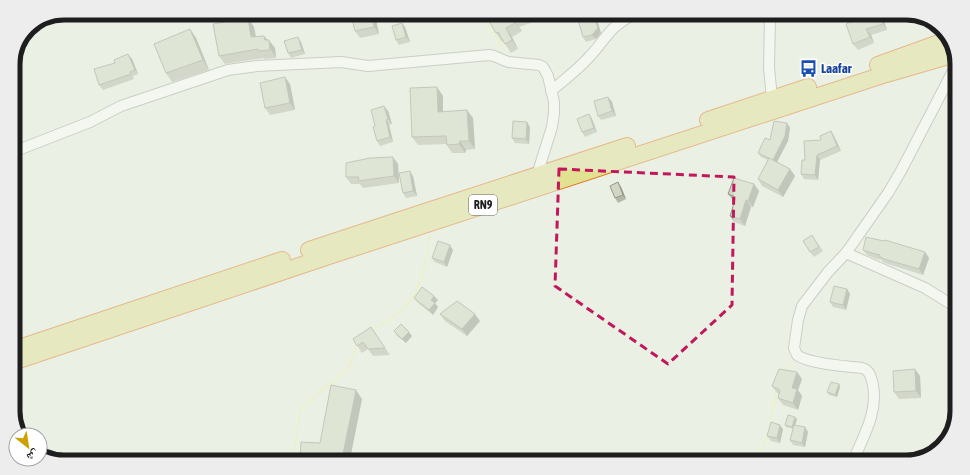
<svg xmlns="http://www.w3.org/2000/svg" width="970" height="475" font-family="'Asap Condensed','Noto Naskh Arabic',sans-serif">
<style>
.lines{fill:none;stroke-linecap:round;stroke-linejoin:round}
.minor-casing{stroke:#a5a5a5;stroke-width:12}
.trunk-casing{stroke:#e1751e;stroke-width:18}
.path{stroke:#feee67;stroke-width:1.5;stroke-dasharray:2 2;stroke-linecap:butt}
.minor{stroke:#fff;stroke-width:10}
.trunk{stroke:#e2e192;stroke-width:16}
.wall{fill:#b5b9a9}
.shaded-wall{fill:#939689}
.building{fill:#d2d7c4;stroke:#939689}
.marked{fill:none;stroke:#c2185b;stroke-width:3;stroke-dasharray:8 5;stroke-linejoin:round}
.labels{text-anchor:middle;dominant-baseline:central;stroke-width:3;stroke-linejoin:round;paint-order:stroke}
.shield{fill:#fff;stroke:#626262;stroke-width:1}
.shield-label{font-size:12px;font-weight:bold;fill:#1e1e1e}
.transit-label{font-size:13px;font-weight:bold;fill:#164399;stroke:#fff;text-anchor:start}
.rim{fill:none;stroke:#1e1e1e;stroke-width:5}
</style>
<rect width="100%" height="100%" fill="#eaf0e4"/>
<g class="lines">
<defs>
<g id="minor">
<polyline points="770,17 769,68 772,98"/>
<path d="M551,91C565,79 579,69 591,55C605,40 610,26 631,16"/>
<polyline points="13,152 90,122 121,106 228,70 257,66 341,62 368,66 489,55 494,56 508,62 539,65 543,67 548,76 554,102 554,113 552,127 537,175"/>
<polyline points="846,253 925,288 954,306"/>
<path d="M854,459C864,435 878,412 873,385C871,377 870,370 862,368C845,366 809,364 797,355L794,348L798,320L802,306L828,272L846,253L888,193L901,171L957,63"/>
</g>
<g id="trunk">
<polyline points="878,65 950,39"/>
<polyline points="708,120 808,87"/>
<polyline points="309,250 394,222 627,146"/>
<polyline points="13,350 282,260"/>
<polyline points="13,362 332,255 886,74 955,54"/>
</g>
</defs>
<use href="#minor" class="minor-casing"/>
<use href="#trunk" class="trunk-casing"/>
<g class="path">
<polyline points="481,15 504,49"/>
<path d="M372,331C383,323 395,316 405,307C423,288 426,260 430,235"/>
<polyline points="785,371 791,363"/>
<polyline points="771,424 776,391"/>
<polyline points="293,458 300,411 309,401 344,373 349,366 357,344"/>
<polyline points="756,461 768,436"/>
</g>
<use href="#minor" class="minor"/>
<use href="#trunk" class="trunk"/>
</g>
<g class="wall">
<polygon points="351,15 375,15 379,34 360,38 355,31"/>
<polygon points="486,16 544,16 545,18 519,27 522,31 512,37 518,49 511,53 503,41 502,42 496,33"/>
<polygon points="591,16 595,16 597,20 601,33 596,39 586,42 583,37"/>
<polygon points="248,18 254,27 256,36 264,36 267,40 275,48 276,58 264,59 263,58 225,64 219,56"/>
<polygon points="862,18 883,18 887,30 871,35 874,43 858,50 853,44"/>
<polygon points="402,23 405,27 410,42 399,45 396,40"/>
<polygon points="190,29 196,38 209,70 172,82 166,73"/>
<polygon points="301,42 305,54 291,58 288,53"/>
<polygon points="132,59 138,74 133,76 134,79 103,90 99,85"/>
<polygon points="290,84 295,110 270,115 265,108"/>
<polygon points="443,96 443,112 467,110 473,118 475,149 466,150 465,153 452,153 446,144 418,145 412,137"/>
<polygon points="608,97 612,102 616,116 601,120 598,116"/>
<polygon points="388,111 392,124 389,125 393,142 380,146 377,141"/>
<polygon points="589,114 592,119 597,132 585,137 582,132"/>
<polygon points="787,123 790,128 788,141 777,162 790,169 795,176 783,197 762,186 758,179 768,160 761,157 758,153"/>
<polygon points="530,127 529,144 515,143 512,138"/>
<polygon points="831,131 834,136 841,151 820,160 818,180 804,179 801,174 821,140"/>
<polygon points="398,164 399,183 363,188 360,184 351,184 346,177"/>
<polygon points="413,176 417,196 406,198 403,193"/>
<polygon points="754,184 759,191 753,207 751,207 745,226 734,222 730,216 735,201 733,200 728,194"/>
<polygon points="621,187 626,199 618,203 615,198"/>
<polygon points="812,235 823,251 814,257 810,252"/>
<polygon points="453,250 447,267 435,262 432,258"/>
<polygon points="863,250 925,252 929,258 923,275 888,264 883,262 882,260 876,259 867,255"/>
<polygon points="847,289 850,294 846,310 833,307 830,302"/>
<polygon points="414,298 438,300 435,303 438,307 433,315 417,302"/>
<polygon points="440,314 480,321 467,336 445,321"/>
<polygon points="371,327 390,355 373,356 368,349 362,353 353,339"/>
<polygon points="394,331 412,336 406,343 397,336"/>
<polygon points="797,372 802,379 798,390 802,396 798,410 783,405 778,398 779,394 777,393 772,386"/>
<polygon points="920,376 921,398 899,399 894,392"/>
<polygon points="839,384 840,387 837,397 829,395 827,392"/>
<polygon points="362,399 350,459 300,458 320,443"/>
<polygon points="797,419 795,425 805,427 808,432 805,447 793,445 790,440 793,429 786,427 785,425"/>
<polygon points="783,429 780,443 771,441 767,436"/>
</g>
<g class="shaded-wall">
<polygon points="372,15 375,15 379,34 374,27"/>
<polygon points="594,16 597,20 601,33 596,39 592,35"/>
<polygon points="248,18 254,27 257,45 251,37"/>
<polygon points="881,18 883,18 887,30 883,24"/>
<polygon points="513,19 522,31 515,23"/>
<polygon points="402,23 405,27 410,42 406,37"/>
<polygon points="506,28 512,37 518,49 512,40"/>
<polygon points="190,29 196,38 209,70 203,60"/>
<polygon points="866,29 871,35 874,43 870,37"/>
<polygon points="264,36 270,43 269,40 275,48 276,58 265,40"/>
<polygon points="298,37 301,42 305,54 302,50"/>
<polygon points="128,54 132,59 138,74 135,70"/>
<polygon points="285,77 290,84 295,110 290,103"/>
<polygon points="437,87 443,96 443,120 438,112"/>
<polygon points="608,97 612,102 616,116 612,111"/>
<polygon points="384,106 388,111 392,124 388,119"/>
<polygon points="467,110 473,118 475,149 469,141"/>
<polygon points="589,114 592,119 597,132 594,128"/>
<polygon points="386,120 389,125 393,142 390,137"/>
<polygon points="527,122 530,127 529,144 526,139"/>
<polygon points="787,123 790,128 788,141 776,164 773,160"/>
<polygon points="831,131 834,136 841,151 837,146"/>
<polygon points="460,141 466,150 465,153 459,144"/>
<polygon points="817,155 820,160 818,180 815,175"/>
<polygon points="393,157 398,164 399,183 394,176"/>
<polygon points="790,169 795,176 783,197 778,190"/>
<polygon points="410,171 413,176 417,196 413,191"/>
<polygon points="618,182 621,187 626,199 623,195"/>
<polygon points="754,184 759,191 753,207 748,201"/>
<polygon points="746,200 751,207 745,226 740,219"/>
<polygon points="450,245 453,250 447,267 444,262"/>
<polygon points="925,252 929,258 923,275 919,269"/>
<polygon points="847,289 850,294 846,310 843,305"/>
<polygon points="434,296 438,300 435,303 438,307 433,315 429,310 431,300"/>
<polygon points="475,314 480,321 467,336 462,329"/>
<polygon points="409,332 412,336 406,343 402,339"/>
<polygon points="915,369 920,376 921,398 916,391"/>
<polygon points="797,372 802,379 798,390 802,396 798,410 793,403 792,388"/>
<polygon points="839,384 840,387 837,397 835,395"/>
<polygon points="356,390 362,399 350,459 342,459"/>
<polygon points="795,417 797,419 794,429 792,427"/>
<polygon points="780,425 783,429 780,443 777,438"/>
<polygon points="805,427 808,432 805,447 802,443"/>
</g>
<g class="building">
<polygon points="351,15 372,15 374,27 355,31"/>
<polygon points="486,16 521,16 513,19 515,23 506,28 512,40 505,44 498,32 496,33"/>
<polygon points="591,16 594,16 598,28 592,35 583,37 578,20"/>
<polygon points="248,18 251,37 264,36 265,40 269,40 270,50 258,51 258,49 219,56 213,24"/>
<polygon points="862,18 881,18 883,24 866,29 870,37 853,44 846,24"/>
<polygon points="402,23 406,37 396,40 392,26"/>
<polygon points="190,29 203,60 166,73 154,44"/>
<polygon points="298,37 302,50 288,53 284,41"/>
<polygon points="128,54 135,70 130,72 131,74 99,85 94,69 115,63 114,60"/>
<polygon points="285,77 290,103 265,108 260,83"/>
<polygon points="437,87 438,112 467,110 469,141 460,141 459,144 447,145 446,136 412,137 410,88"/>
<polygon points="608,97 612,111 598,116 594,101"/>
<polygon points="384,106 388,119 386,120 390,137 377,141 373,127 375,126 371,110"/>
<polygon points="589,114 594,128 582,132 577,119"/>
<polygon points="513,121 527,122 526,139 512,138"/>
<polygon points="774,121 787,123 785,136 773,160 758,153 765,138 770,140"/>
<polygon points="831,131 837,146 817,155 815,175 801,174 802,160 805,160 804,141 821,140 820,136"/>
<polygon points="393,157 394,176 358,181 359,177 346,177 346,163 370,158"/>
<polygon points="769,158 790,169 778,190 758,179"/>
<polygon points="410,171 413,191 403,193 399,173"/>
<polygon points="734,178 754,184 748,201 746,200 740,219 730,216 736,197 728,194"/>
<polygon points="618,182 623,195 615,198 610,186"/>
<polygon points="812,235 819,247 810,252 803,241"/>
<polygon points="866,237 884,241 885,240 925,252 919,269 884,259 879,256 880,255 872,253 863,250"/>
<polygon points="438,241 450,245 444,262 432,258"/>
<polygon points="834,286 847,289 843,305 830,302"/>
<polygon points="422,287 434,296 431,300 435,303 429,310 414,298"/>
<polygon points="457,301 475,314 462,329 440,314"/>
<polygon points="401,324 409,332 402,339 394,331"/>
<polygon points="371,327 385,348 368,349 363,342 357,346 353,339"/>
<polygon points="779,369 797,372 792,388 797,389 793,403 778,398 780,390 772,386"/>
<polygon points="915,369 916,391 894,392 893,371"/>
<polygon points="831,382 839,384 835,395 827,392"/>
<polygon points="331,385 356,390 342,459 328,459 311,455 311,458 300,458 301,442 320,443"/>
<polygon points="788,415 795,417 792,427 785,425"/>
<polygon points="771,422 780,425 777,438 767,436"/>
<polygon points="794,425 805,427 802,443 790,440"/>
</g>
<path d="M0 0H970V475H0ZM559,169L734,177L732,305L668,364L555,286Z" fill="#eaf0e4" fill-opacity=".55" fill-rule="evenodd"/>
<path class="marked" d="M559,169L734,177L732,305L668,364L555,286Z"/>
<defs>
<symbol id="bus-bare" viewBox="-9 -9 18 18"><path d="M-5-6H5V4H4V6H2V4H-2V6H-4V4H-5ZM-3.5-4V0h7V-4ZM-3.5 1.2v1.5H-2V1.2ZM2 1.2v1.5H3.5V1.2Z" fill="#1a4fb4" stroke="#fff" stroke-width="2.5" paint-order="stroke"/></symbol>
</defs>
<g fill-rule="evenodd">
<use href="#bus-bare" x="796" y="56" width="25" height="25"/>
</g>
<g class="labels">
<rect class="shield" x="469" y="195" width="28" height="20" rx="3"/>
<g class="shield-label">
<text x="483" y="205">RN9</text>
</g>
<g class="transit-label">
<text x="821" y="68">Laafar</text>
</g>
</g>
<path d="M0 0H970V475H0ZM64 20H906A44 44 0 0 1 950 64V411A44 44 0 0 1 906 455H64A44 44 0 0 1 20 411V64A44 44 0 0 1 64 20Z" fill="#ededed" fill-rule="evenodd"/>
<path class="rim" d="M64 20H906A44 44 0 0 1 950 64V411A44 44 0 0 1 906 455H64A44 44 0 0 1 20 411V64A44 44 0 0 1 64 20Z"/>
<g transform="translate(28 447) rotate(150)"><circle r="19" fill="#ffffff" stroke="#a5a5a5"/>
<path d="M0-3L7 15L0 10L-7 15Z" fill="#cda200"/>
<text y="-6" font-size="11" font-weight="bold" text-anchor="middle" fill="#1e1e1e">ش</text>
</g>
</svg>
